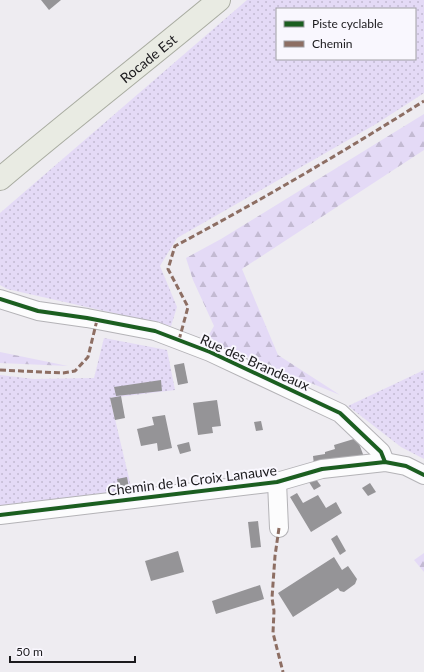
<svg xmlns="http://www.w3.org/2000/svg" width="424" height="672" font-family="Lato,sans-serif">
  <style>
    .grass { fill: url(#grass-dots); fill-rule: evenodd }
    .forest { fill: url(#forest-firs) }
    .building { fill: #959497 }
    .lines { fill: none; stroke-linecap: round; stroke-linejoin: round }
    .street-casing { stroke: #b4b3b7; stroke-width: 20 }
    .primary-casing { stroke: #a9aca1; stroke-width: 24 }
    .street { stroke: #fcfcfd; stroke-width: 18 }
    .primary { stroke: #e9ebe3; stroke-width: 22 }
    .quiet { stroke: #8d6e63; stroke-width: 3; stroke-dasharray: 6 3; stroke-linecap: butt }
    .cycleway-casing { stroke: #f9f7fe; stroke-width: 6 }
    .cycleway { stroke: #1b5e20; stroke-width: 4 }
    .labels { text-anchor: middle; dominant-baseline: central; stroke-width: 4; stroke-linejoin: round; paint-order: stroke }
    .street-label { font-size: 14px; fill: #1b1a1d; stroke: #f9f7fe }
  </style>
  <defs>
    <pattern id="grass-dots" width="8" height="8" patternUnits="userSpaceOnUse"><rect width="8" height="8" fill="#e4daf6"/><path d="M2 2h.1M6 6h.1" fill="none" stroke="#c3bad2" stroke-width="1.8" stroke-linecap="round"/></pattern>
    <pattern id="forest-firs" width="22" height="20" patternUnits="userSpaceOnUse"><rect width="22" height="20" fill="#e4daf6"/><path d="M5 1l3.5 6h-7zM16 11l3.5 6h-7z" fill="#c3bad2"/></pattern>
  </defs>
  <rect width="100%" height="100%" fill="#eeecf1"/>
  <!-- grass -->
  <g class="grass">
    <path d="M 247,0 L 424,0 L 424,93 L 376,124 L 177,238 L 160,266 L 177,307 L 171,326 L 7,289 L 0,285 L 0,213 ZM 277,9 L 415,9 L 415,59 L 277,59 Z"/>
    <polygon points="104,338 167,350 175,390 110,398 132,491 0,507 0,375 34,379 94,378"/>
    <polygon points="424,370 424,459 401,447 348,406"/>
  </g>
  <!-- forest -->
  <g class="forest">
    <polygon points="424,114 424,150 242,269 278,355 340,395 206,340 214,326 193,280 186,258 221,239"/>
    <polygon points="0,352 68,366 0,363"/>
    <polygon points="424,553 424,572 414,560"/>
  </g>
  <!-- building -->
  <g class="building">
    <polygon points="41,0 61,0 49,10"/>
    <polygon points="184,363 188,383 178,385 174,365"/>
    <polygon points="161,380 162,391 116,396 114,387"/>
    <polygon points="121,396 125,418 115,420 110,398"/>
    <polygon points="217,400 221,426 212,427 213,433 198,435 193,403"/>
    <polygon points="165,415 172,448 158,451 157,443 141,446 137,429 154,425 152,417"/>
    <polygon points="261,421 263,430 256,431 254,422"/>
    <polygon points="357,438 364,457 314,465 313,456 325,454 325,452 335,449 334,445"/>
    <polygon points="189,442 191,451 180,454 177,445"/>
    <polygon points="313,475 321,486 314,490 307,479"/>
    <polygon points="127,477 129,488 119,489 117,479"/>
    <polygon points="370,483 376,492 368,496 362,488"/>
    <polygon points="297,493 303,503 318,495 326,508 336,502 342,513 311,532 290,497"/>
    <polygon points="258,521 261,547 251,548 248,522"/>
    <polygon points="337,535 346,551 340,555 331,539"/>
    <polygon points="178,551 184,572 151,581 145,561"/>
    <polygon points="334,557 342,570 348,566 357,579 355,584 344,592 340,591 338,588 293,617 278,593"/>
    <polygon points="260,585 264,599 216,614 212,601"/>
  </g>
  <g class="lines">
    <defs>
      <g id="street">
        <polyline points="0,299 38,311 87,318 155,331 210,352 340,413 381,452 385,462"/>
        <polyline points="277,482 279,528"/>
        <polyline points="0,515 277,482 322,469 385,462 406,466 424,475"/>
      </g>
      <g id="primary">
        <path id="s1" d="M 0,179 C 72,118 147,60 219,0"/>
      </g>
    </defs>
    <!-- street casing -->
    <use href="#street" class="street-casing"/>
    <!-- primary casing -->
    <use href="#primary" class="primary-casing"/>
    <!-- street -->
    <use href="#street" class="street"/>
    <!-- primary -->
    <use href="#primary" class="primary"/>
    <!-- quiet -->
    <g class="quiet">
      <path d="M 179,340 L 188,307 L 168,269 L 175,246 C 260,201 343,152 424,101"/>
      <polyline points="0,370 63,373 75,371 88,357 97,320"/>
      <polyline points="279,528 275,556 272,598 274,611 273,633 283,672"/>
    </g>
    <defs>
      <g id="cycleway">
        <polyline points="0,299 38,311 87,318 155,331 210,352 340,413 381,452 385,462"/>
        <polyline points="0,515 277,482 322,469 385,462 406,466 424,475"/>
      </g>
    </defs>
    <!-- cycleway casing -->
    <use href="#cycleway" class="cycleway-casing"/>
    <!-- cycleway -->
    <use href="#cycleway" class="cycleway"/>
  </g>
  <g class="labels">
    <!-- street labels -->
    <g class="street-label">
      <text stroke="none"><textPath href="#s1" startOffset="191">Rocade Est</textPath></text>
      <text transform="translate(255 362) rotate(24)">Rue des Brandeaux</text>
      <text transform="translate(192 480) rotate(-7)">Chemin de la Croix Lanauve</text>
    </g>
  </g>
  <!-- legend -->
  <rect x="276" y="8" width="140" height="52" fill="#f9f7fe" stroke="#a09fa4"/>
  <rect x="284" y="21" width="20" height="6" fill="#1b5e20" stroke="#a09fa4"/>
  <text x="312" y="28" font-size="12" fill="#1b1a1d">Piste cyclable</text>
  <rect x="284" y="41" width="20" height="6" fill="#8d6e63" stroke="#a09fa4"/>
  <text x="312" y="48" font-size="12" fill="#1b1a1d">Chemin</text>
  <!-- scale -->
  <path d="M10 656v6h125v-6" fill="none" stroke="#1b1a1d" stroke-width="2"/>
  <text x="16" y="656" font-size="12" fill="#1b1a1d" stroke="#f9f7fe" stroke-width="3" paint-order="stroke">50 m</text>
</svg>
